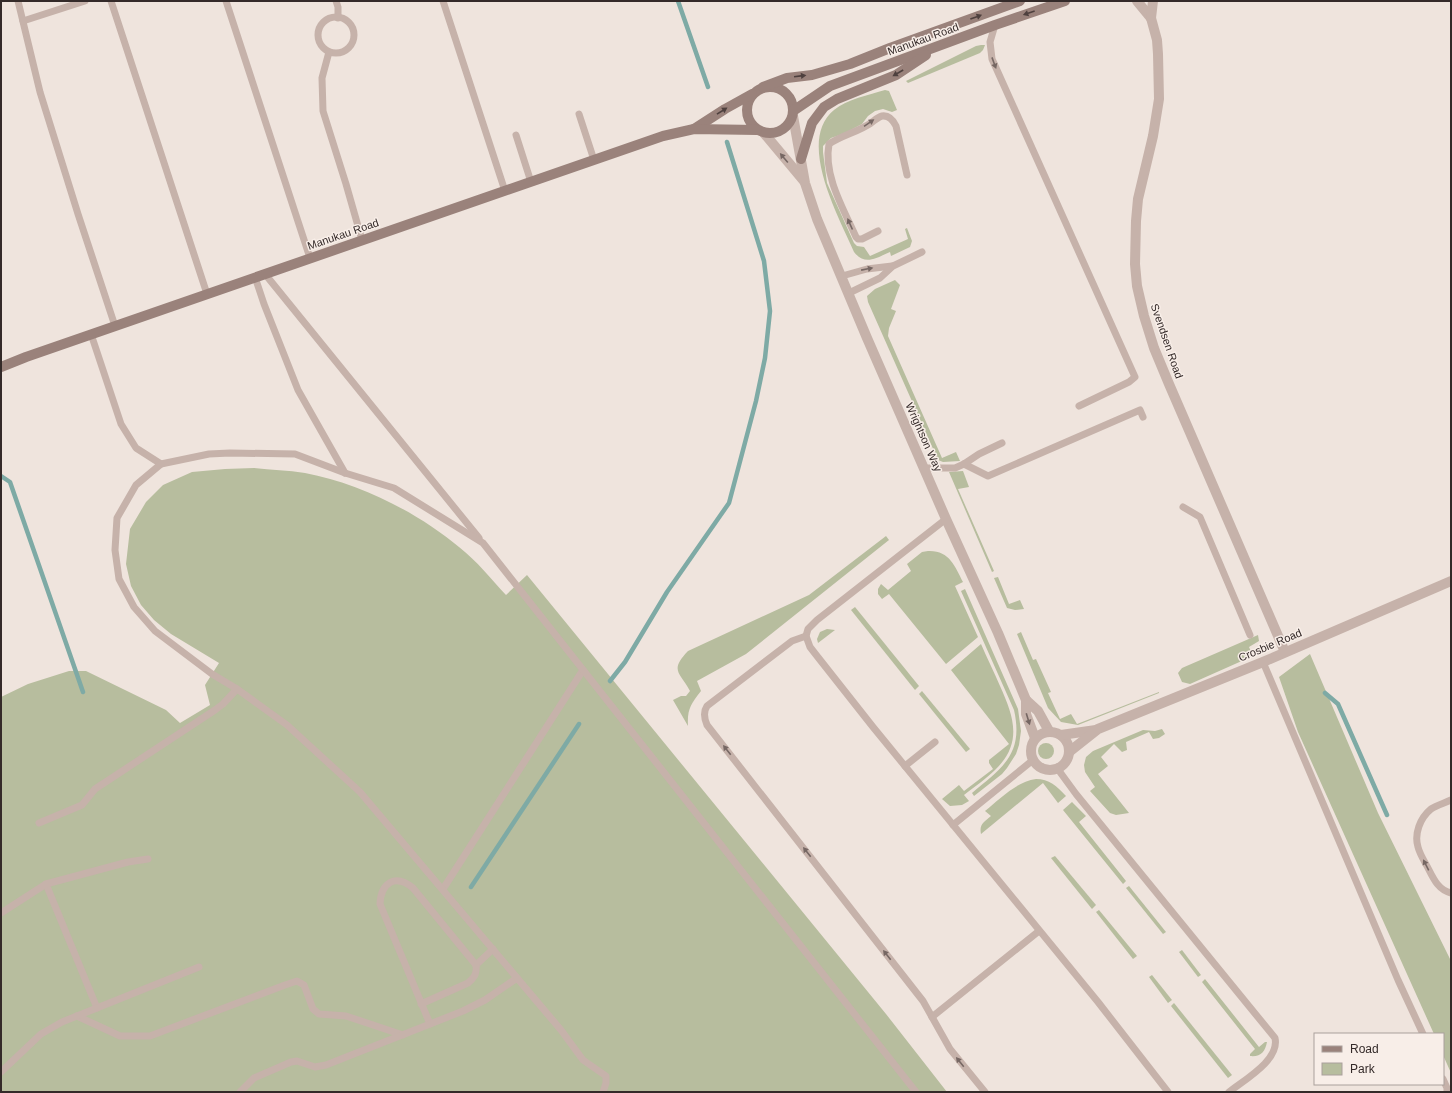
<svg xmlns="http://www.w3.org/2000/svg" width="1452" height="1093" font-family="Helvetica,sans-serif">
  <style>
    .green { fill: #b7bd9e }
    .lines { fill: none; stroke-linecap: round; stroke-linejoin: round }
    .stream { stroke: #7eaaa5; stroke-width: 4.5 }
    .lane { stroke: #c6b2aa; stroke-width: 7 }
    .street { stroke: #c6b2aa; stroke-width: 10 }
    .secondary { stroke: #9a827b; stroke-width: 10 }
    .oneway { fill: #4e403e }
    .oneway2 { fill: #766763 }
    .labels { text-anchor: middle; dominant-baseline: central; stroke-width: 3; stroke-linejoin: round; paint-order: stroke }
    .street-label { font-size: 11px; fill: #342a29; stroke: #f8eee8 }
  </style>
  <rect width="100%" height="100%" fill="#efe4dd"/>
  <!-- green -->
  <g class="green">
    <polygon points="981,45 985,45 983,50 980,53 908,83 906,81 976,46"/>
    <path d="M 885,90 L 889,91 L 897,110 L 892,112 L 883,109 L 875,111 L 868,116 L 862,124 L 843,134 L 831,138 L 823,146 L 823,152 L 827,183 L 854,243 L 857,246 L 864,247 L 870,256 L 908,239 L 905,229 L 907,228 L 912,241 L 910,247 L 891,256 L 890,252 C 876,258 865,266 854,252 C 839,217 796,141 834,110 C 847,99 869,95 885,90 Z"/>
    <polygon points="895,280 900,285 891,309 896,311 889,328 888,336 942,458 956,452 960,461 943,462 938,460 868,302 867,296 875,289"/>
    <path d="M 254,468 C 271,470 288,470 305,473 C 359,483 417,512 459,547 C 477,561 491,579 506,595 L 527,575 L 886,1014 L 947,1092 L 1,1092 L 1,697 L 28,684 L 69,671 L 86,671 L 166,710 L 180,723 L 210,705 L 205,685 L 219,663 L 171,634 L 154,620 L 141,605 L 131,586 L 126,564 L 130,529 L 146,502 L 163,485 L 192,472 L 225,469 Z"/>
    <polygon points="963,471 969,487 958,489 994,571 992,572 949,472"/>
    <path d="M 886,536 L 889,540 L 746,654 L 697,681 L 701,691 C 691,704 687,709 688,726 L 673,700 L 681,696 L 686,696 L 690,691 C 680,672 669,671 688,651 L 809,595 Z"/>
    <path d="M 928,551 C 949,550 955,566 963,582 L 955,586 L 978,637 L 946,664 L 889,594 L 882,599 L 878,594 L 878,589 L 881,584 L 888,590 L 911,571 L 907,564 L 922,552 Z"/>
    <polygon points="998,577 1009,604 1020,600 1024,609 1015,610 1007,608 994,578"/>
    <path d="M 965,589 L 1018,709 L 1021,731 L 1019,745 L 1016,754 L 1007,768 L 1002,774 L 974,796 L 972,793 C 1002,768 1024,754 1014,710 L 961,591 Z"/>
    <polygon points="855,607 919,686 915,690 851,610"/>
    <polygon points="827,629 835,630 818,643 817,639 820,632"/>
    <polygon points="1021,632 1033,660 1036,659 1051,692 1048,693 1060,719 1071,714 1077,724 1159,692 1159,693 1078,725 1061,722 1048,708 1017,634"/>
    <polygon points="1258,635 1259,641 1249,647 1253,656 1190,684 1182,682 1178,673 1182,668"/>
    <path d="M 981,644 C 987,658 994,672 1000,686 C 1014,717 1023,743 995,770 C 986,779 974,787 964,795 L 969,801 L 962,805 L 950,806 L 942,799 L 959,785 L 964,791 L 993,769 L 989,763 L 989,760 L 1009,744 L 951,670 Z"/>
    <polygon points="1310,654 1378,813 1451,961 1451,1073 1443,1055 1443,1034 1434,1034 1298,732 1279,677"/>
    <polygon points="922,691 970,749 966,752 919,694"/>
    <polygon points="1162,729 1165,734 1159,738 1153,739 1149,732 1126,742 1127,750 1122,752 1114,744 1101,757 1108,766 1098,774 1129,813 1116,815 1110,813 1090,791 1095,787 1085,772 1084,765 1086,757 1093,751 1143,730 1155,731"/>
    <circle cx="1046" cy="751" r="8"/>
    <path d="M 1036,779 C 1049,779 1057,786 1066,796 L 1058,803 L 1043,783 L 981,834 C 979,824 984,822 991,816 L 985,811 C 1001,798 1016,782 1036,779 Z"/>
    <polygon points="1072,802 1086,816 1079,822 1126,881 1123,884 1063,810"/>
    <polygon points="1055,856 1096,905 1092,909 1051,858"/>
    <polygon points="1129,886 1166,932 1163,934 1126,888"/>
    <polygon points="1099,910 1137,956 1133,959 1096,912"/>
    <polygon points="1182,950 1201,975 1198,977 1179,952"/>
    <polygon points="1152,975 1172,1000 1168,1003 1149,977"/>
    <path d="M 1205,979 L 1259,1047 L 1265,1042 L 1267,1042 C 1265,1052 1261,1057 1250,1056 L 1250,1054 L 1255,1049 L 1202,982 Z"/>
    <polygon points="1174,1003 1232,1075 1228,1078 1171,1006"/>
  </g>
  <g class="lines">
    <!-- stream -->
    <g class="stream">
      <polyline points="678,1 708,87"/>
      <polyline points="1,476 10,482 83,692"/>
      <polyline points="610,681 625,662 667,592 729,503 756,401 765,358 770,311 764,261 727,142"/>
      <polyline points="1325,693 1338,704 1387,815"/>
      <polyline points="471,887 579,724"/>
    </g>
    <!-- lane -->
    <g class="lane">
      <polyline points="18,1 40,92 78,214 115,326"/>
      <polyline points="111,1 207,294"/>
      <polyline points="226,1 310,258"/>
      <polyline points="336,1 338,7 338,18"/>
      <polyline points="443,1 505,191"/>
      <circle cx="336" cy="35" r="18"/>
      <polyline points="23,21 85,1"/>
      <polyline points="995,25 990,42 992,59 1135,377 1129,382 1079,406"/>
      <polyline points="329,52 322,78 323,111 346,184 362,240"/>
      <polyline points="579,114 594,160"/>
      <polyline points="516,135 531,182"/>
      <path d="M 878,231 L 862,239 L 858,239 L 856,237 C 844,210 823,175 829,144 C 842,135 858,132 871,123 C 875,120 878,117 882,116 C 889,115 893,120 896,126 L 907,175"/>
      <polyline points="265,274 479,538"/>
      <polyline points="842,276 867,269 892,266"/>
      <polyline points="255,277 264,304 298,390 345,473"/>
      <polyline points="849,293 880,278 893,266 922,252"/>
      <polyline points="91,334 121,424 136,448 161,464"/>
      <polyline points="964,464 988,476 1140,410 1143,417"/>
      <polyline points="925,468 955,468 964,464 979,454 1002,443"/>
      <polyline points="1183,507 1200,517 1250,635"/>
      <polyline points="946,519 817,620 808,629 806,636 810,647 817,656 873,727 1098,1002 1168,1092"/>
      <path d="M 806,636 L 792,641 L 707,706 C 703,712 704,718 707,725 L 923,1001 L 950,1049 L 985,1092"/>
      <polyline points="1263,662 1398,980 1423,1034"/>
      <polyline points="905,766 935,742"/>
      <path d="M 1057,768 L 1076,794 L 1275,1038 C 1280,1060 1244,1080 1229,1092"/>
      <path d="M 1451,800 C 1445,803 1437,805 1431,809 C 1420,818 1414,834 1418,847 C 1420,855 1425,862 1429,870 C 1434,880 1439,890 1451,893"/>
      <polyline points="39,823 82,805 95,789 215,710 223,704 237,689"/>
      <polyline points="953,825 1033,760"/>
      <polyline points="46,884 97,1008"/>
      <polyline points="443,889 583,670"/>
      <polyline points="1,913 46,884 128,862 148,859"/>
      <polyline points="476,965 493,949"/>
      <path d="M 421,1004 L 468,983 C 475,977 477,973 476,965 L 413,888 C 395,873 381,883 380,904 L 430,1024"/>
      <polyline points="77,1016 120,1036 150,1036 285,985 297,981 304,985 313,1009 319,1014 346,1016 403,1035"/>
      <polyline points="932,1017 1039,931"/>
      <polyline points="1,1072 41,1034 62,1022 199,967"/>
      <polyline points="1443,1079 1447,1088 1447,1092"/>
      <polyline points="240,1092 254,1078 291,1062 297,1061 315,1067 326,1065 463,1011 485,1000 517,978"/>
      <polyline points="603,1092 606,1083 606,1076 583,1060 561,1030 360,792 287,725 237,689 212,674 155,631 134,607 119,579 115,550 117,518 136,485 161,464 209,454 230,453 295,454 345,473 394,488 483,543 916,1092"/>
    </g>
    <!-- street -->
    <g class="street">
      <polyline points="1137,1 1151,18"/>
      <polyline points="1153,1 1151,18 1157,40 1158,54 1159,99 1153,136 1138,199 1136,221 1135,264 1137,286 1144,316 1154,348 1169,384 1285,652"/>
      <polyline points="793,116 805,183 817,219 867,338 946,519 998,633 1026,700 1026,714 1035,738"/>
      <polyline points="763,132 804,181"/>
      <polyline points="1026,700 1038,711 1049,731"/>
      <circle cx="1050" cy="751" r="19"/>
      <polyline points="1061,735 1096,730"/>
      <polyline points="1069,752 1098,729 1263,662 1451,581"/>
    </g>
    <!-- secondary -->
    <g class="secondary">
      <circle cx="770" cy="110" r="23"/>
      <polyline points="763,87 787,78 812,75 850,64 890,48 1020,1"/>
      <polyline points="793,111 830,86 995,25 1065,1"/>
      <polyline points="694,129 725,109 752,94"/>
      <polyline points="801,159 812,123 824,107 837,99 896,75 926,55"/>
      <polyline points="1,367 26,357 663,136 694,129 757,130"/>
    </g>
  </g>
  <!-- one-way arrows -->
  <defs><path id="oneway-solid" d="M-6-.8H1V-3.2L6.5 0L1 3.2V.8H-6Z"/></defs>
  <g class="oneway">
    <use href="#oneway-solid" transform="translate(1029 13) rotate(161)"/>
    <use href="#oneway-solid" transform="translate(976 17) rotate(-20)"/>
    <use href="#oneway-solid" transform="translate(898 73) rotate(150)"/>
    <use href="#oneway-solid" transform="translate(800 76) rotate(-7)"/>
    <use href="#oneway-solid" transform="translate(722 111) rotate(-32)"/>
  </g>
  <g class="oneway2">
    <use href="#oneway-solid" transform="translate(994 63) rotate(70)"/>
    <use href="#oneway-solid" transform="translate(869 123) rotate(-34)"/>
    <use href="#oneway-solid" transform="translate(784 158) rotate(-130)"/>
    <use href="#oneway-solid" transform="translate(850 224) rotate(-114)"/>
    <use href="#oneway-solid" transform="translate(867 269) rotate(-11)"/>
    <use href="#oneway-solid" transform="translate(1028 719) rotate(73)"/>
    <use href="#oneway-solid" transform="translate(727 750) rotate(-128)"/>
    <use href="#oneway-solid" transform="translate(807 852) rotate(-128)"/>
    <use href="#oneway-solid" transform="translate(1426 865) rotate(-117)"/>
    <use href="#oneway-solid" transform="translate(887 955) rotate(-128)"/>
    <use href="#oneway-solid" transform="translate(960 1062) rotate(-129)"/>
  </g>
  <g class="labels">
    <!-- street labels -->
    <g class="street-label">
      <text transform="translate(923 39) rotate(-20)">Manukau Road</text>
      <text transform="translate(343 234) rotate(-19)">Manukau Road</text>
      <text transform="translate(1167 341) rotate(71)">Svendsen Road</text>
      <text transform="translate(924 437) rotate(66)">Wrightson Way</text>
      <text transform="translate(1270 645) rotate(-23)">Crosbie Road</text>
    </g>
  </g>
  <!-- border -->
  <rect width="1452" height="1093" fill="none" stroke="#342a29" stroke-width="4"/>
  <!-- legend -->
  <rect x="1314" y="1033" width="130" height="52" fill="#f8eee8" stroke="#aaa09c"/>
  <rect x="1322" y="1046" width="20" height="6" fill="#9a827b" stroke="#aaa09c"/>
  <text x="1350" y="1053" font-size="12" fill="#342a29">Road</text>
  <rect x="1322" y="1063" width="20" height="12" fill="#b7bd9e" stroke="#aaa09c"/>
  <text x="1350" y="1073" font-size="12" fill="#342a29">Park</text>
</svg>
